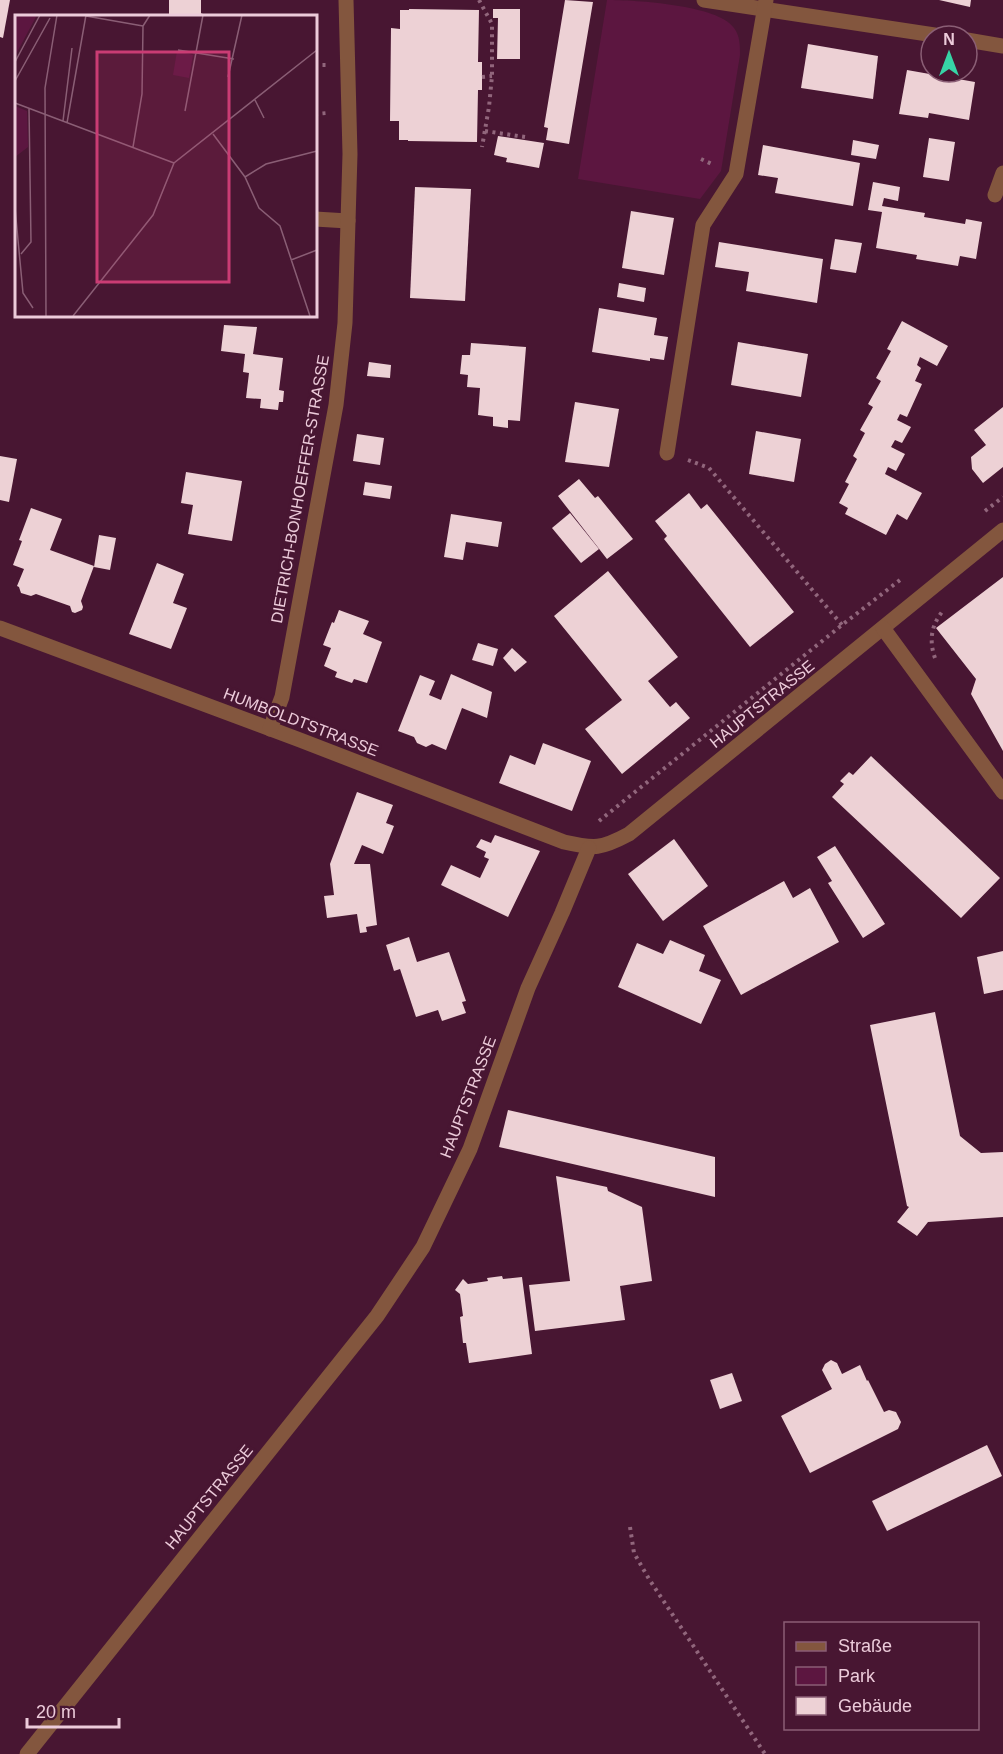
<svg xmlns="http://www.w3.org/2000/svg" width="1003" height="1754" font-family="Arial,sans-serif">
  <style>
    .green { fill: #5c1640 }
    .building { fill: #edd1d5 }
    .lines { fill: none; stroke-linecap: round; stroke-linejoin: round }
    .path { stroke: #91667c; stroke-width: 4; stroke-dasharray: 3 4.5; stroke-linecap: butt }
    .minor { stroke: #83563e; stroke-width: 15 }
    .labels { text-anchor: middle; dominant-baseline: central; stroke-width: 6; stroke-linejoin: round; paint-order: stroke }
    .street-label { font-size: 16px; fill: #eccbda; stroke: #481632 }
    .inset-road { fill: none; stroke: #8a5e75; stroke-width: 1.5 }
    .view { fill: #ca3c74; fill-opacity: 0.15; stroke: #ca3c74; stroke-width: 3 }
    .inset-edge { fill: none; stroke: #eccbda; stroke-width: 3 }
  </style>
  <rect width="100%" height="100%" fill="#481632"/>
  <!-- green -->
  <path class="green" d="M 607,0 C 635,0 719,5 734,28 C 740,36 740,45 740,55 L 721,171 L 700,199 L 578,179 Z"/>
  <!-- building -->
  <g class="building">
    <polygon points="0,0 10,0 3,38 0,37"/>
    <polygon points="169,0 201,0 201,14 202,13 203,16 169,16"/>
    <polygon points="565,0 593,2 569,144 546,140 548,128 544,127"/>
    <polygon points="939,0 971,0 970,7"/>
    <polygon points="409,9 479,10 478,62 482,62 482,90 478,90 477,142 408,141 408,140 399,140 399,121 390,121 391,28 400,29 400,10 409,10"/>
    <polygon points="493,9 520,9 520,59 497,59 498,18 493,18"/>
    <polygon points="808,44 878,56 873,99 801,88"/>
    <polygon points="907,70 975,82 969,120 929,113 928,118 899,114"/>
    <polygon points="498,136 544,143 539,168 506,162 507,158 494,155"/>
    <polygon points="929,138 955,142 949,181 923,177"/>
    <polygon points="853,140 879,145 876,159 851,155"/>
    <polygon points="763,145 860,163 853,206 775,193 778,178 758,175"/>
    <polygon points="873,182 900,187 898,201 884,198 882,206 925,213 924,217 965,224 966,219 982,222 976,259 960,256 958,266 916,259 917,255 876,248 882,212 868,210"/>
    <polygon points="415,187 471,189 465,301 410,298"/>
    <polygon points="631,211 674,218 664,275 622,268"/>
    <polygon points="835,239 862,243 856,273 830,269"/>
    <polygon points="719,242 823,259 817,303 746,291 749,272 715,267"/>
    <polygon points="619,283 646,288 644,302 617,297"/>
    <polygon points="599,308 657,318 654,335 668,337 664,360 650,358 650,361 592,352"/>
    <polygon points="902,321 948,346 937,366 920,357 917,365 921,368 915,381 922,384 907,417 900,414 897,420 911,427 902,443 895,440 891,447 905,454 896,471 888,467 885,474 922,493 907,520 897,514 886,535 845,514 848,508 839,503 849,484 845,482 857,459 853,456 865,433 860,430 873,407 868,404 881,381 876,378 891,351 887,349"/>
    <polygon points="224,325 257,327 253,354 283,358 279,390 284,391 283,402 279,402 278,410 260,408 261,399 246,398 249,373 243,372 245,354 221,351"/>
    <polygon points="738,342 808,354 801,397 731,385"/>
    <polygon points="471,343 526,347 520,421 508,420 508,428 493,426 493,417 478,415 480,388 467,387 468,375 460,374 462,355 470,355"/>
    <polygon points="369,362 391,365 390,378 367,376"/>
    <polygon points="575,402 619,409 609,467 565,462"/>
    <polygon points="1003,407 1003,467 983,483 972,469 971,457 986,445 974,430"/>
    <polygon points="756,431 801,439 794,482 749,474"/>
    <polygon points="357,434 384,438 380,465 353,461"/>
    <polygon points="0,456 17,459 9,502 0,500"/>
    <polygon points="186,472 242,481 232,541 188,534 193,505 181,503"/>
    <polygon points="579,479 595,498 598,496 633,539 607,559 558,496"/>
    <polygon points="365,482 392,486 390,499 363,495"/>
    <polygon points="689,493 701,509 707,504 794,612 750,647 664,539 667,536 655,521"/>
    <polygon points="31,508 62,519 50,550 94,566 81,601 83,607 82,610 75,613 72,612 70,606 36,594 31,596 21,593 19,587 17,586 24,569 13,565 22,541 19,540"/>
    <polygon points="570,513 599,549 581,563 552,528"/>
    <polygon points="451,514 502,522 498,547 466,542 463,560 444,557"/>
    <polygon points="99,535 116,538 110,570 94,567"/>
    <polygon points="157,563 184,574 173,603 187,608 171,649 129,634"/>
    <polygon points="608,571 678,657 648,681 670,707 676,702 690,718 622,774 585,729 622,700 554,616"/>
    <polygon points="1003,577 1003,751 971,694 976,679 936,628"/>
    <polygon points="339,610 369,621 363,634 382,642 367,683 354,679 352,683 335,677 337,672 324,666 331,648 323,645 332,622 334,623"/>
    <polygon points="478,643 498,649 493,666 472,660"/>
    <polygon points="512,648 527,662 515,672 503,658"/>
    <polygon points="451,674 492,692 487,718 462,708 446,750 432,744 426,747 417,743 414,737 398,731 420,675 435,681 429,695 441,700"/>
    <polygon points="543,743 591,761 572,811 499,783 510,755 535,765"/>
    <polygon points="871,756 1000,878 961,918 832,797 844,784 840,781 849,772 853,775"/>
    <polygon points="357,792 393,805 386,823 394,826 383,854 362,845 354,864 370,864 377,925 366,927 367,932 360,933 357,914 327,918 324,896 334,895 330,864"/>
    <polygon points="495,835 540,851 508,917 441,885 451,865 480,878 489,859 484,857 486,852 476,847 481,839 491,843"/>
    <polygon points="674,839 708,886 663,921 628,874"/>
    <polygon points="835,846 885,924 863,938 828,883 832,881 817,857"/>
    <polygon points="784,881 793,898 810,888 839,942 741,995 703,926"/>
    <polygon points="409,937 417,962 449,952 466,1001 462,1002 466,1013 442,1021 438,1010 416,1017 400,969 394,971 386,945"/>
    <polygon points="670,940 705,955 699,971 721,980 701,1024 618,987 637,943 663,954"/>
    <polygon points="1003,951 1003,990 984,994 977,957"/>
    <polygon points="935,1012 960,1136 981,1153 1003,1152 1003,1217 928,1222 917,1236 897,1222 909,1207 907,1206 870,1025"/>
    <polygon points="508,1110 715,1157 715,1197 499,1147"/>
    <polygon points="556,1176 607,1187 608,1191 642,1207 652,1281 620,1286 625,1320 535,1331 529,1285 570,1281"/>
    <polygon points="502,1276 503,1279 522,1277 532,1354 469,1363 466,1343 463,1343 460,1317 463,1316 460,1294 455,1290 463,1279 468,1284 488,1281 487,1278"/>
    <polygon points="831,1360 837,1363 842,1374 860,1365 867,1381 868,1380 884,1412 889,1410 896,1412 901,1422 898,1429 810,1473 781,1416 832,1389 822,1370 825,1364"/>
    <polygon points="732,1373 742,1401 720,1409 710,1380"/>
    <polygon points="987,1445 1002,1476 887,1531 872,1501"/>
  </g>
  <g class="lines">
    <!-- path -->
    <g class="path">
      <polyline points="479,0 492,24 492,76 489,107 482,147"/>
      <polyline points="315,65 326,65"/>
      <polyline points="482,77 492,76"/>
      <polyline points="315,114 327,113"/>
      <polyline points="485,131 525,137"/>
      <polyline points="701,159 714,165"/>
      <polyline points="688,460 709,468 842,625"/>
      <polyline points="985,511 1003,497"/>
      <path d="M 935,658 C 929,641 931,626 942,612"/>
      <polyline points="599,821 842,625 900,580"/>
      <polyline points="630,1527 634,1553 649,1579 765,1754"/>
    </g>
    <!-- minor -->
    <g class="minor">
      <polyline points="704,0 941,36"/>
      <polyline points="967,40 1003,46"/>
      <polyline points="995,195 1003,173"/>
      <polyline points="315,219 348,221"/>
      <polyline points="667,453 703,225 736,174 766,0"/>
      <path d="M 0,628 L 300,740 L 564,842 C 595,849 601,849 629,834 L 1003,530"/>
      <polyline points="883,628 1003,792"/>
      <polyline points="270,729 282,697 336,405 345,323 350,154 346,0"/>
      <polyline points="27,1754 377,1316 423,1247 470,1149 528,988 562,913 589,848"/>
    </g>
  </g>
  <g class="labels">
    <!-- street labels -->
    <g class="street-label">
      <text transform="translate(300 489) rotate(-80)">DIETRICH-BONHOEFFER-STRASSE</text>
      <text transform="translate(762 704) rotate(-39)">HAUPTSTRASSE</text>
      <text transform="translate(301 722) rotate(21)">HUMBOLDTSTRASSE</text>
      <text transform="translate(468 1097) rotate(-69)">HAUPTSTRASSE</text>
      <text transform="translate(209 1497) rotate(-51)">HAUPTSTRASSE</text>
    </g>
  </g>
  <!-- overview -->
  <g transform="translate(15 15)">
    <rect width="302" height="302" fill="#481632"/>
    <path d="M 0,0 L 22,0 L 0,41 ZM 162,36 L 178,40 L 174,63 L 158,60 ZM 0,91 L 12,96 L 13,132 L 0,142 Z" fill="#5c1640"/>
    <path class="inset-road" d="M 71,1 L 128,11M 163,35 L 219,44M 0,47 L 25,0M 213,62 L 227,0M 0,66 L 35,3M 240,85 L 249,103M 0,88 L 159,148M 170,96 L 188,0M 48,106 L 57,33M 52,108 L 71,0M 198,119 L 230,162 L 244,193 L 265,211 L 295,301M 118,132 L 127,79 L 128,11 L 135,0M 230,162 L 251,149 L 302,136M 0,193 L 8,278 L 18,293M 6,239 L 16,227 L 14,93M 276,245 L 302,235M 31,301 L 30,73 L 42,0M 58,301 L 138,200 L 159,148 L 302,35"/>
    <path class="view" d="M 82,37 L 214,37 L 214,267 L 82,267 Z"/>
    <rect width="302" height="302" class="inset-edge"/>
  </g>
  <!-- legend -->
  <rect x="784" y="1622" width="195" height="108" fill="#481632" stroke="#8a5e75" stroke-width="1.5"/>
  <rect x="796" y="1642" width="30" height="9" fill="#83563e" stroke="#8a5e75" stroke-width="1.5"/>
  <text x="838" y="1652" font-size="18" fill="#eccbda">Straße</text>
  <rect x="796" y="1667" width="30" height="18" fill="#5c1640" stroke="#8a5e75" stroke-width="1.5"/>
  <text x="838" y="1682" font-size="18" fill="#eccbda">Park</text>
  <rect x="796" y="1697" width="30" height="18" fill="#edd1d5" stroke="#8a5e75" stroke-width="1.5"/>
  <text x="838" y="1712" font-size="18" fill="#eccbda">Gebäude</text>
  <!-- north arrow -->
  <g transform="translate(949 54)"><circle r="28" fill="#481632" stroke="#8a5e75" stroke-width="1.5"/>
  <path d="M0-4.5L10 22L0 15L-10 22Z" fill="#37d4a6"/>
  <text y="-9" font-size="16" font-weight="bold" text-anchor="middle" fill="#eccbda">N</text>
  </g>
  <!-- scale -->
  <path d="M27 1718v9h92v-9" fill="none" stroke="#eccbda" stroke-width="3"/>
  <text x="36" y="1718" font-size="18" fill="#eccbda" stroke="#481632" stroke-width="4.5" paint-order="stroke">20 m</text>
</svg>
